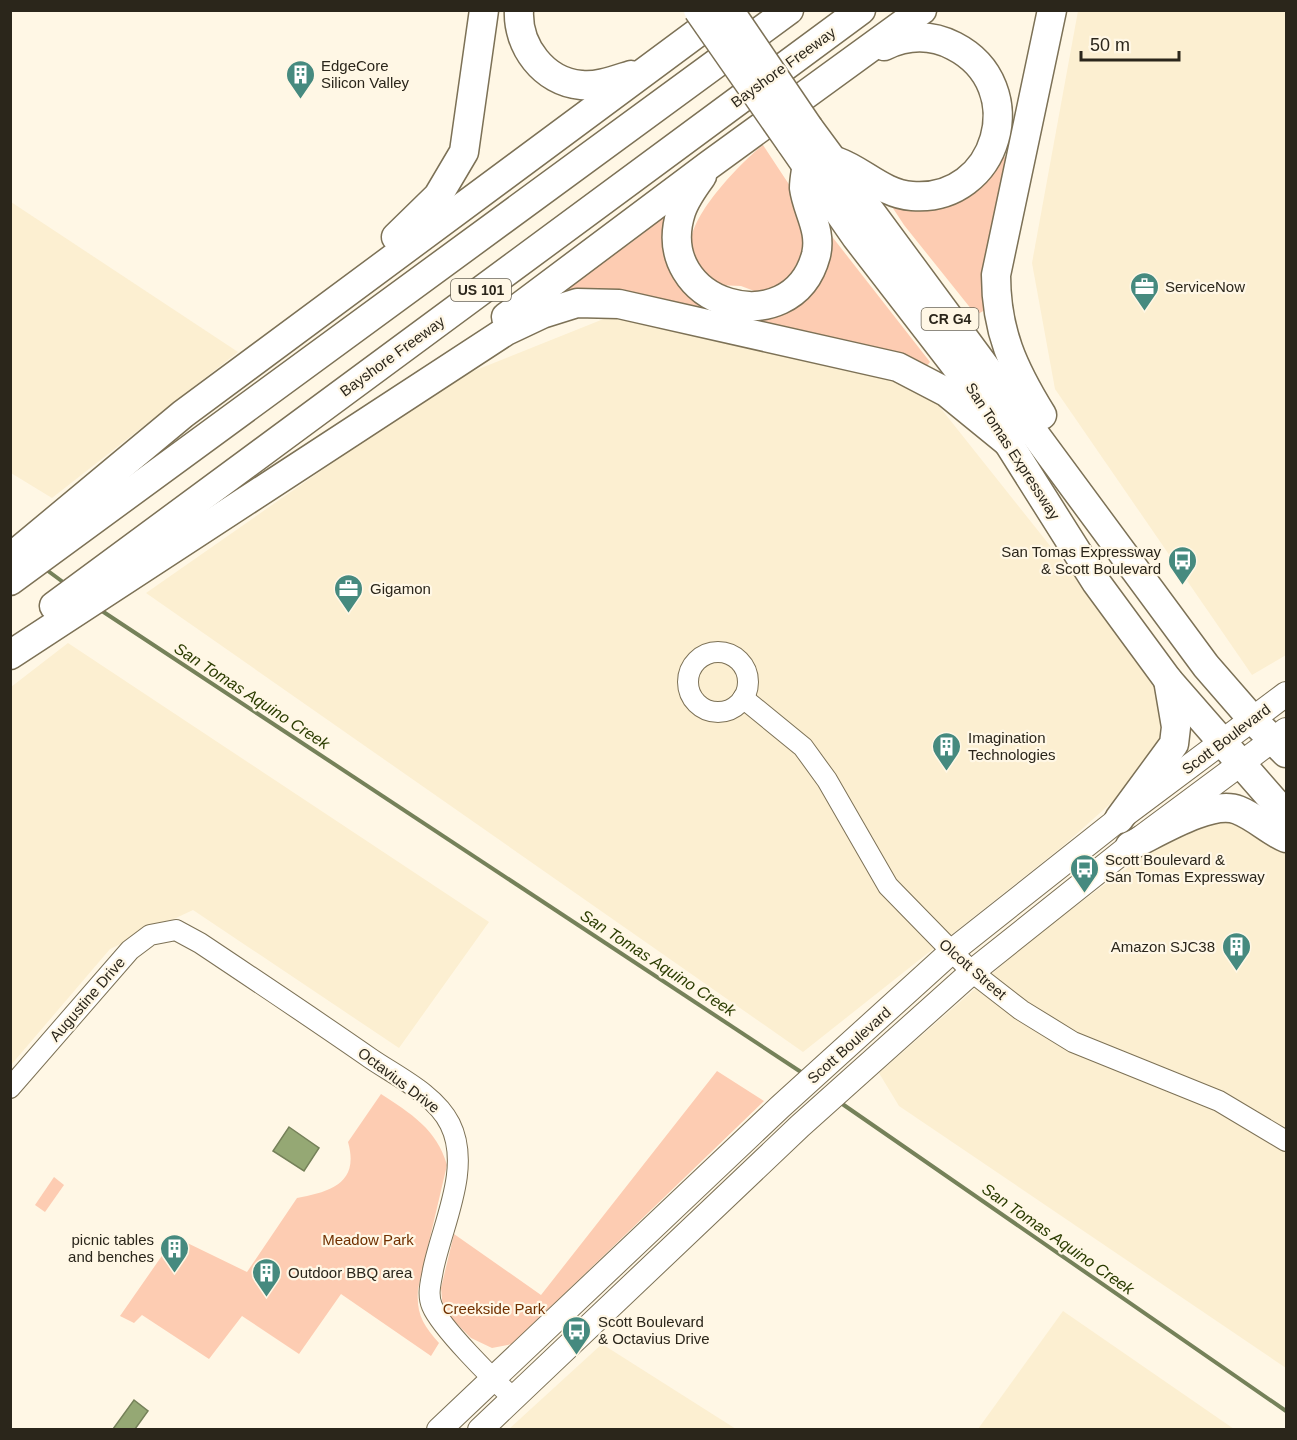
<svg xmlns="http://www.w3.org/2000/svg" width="1297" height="1440" font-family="Arial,sans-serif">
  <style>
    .built { fill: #fcefd1 }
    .green { fill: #fdccb2 }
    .water { fill: #95a874; stroke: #758159; stroke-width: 1.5 }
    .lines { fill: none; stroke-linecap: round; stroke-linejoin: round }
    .stream { stroke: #758159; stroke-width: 4 }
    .minor-casing { stroke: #7c7156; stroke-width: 22 }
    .major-casing { stroke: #7c7156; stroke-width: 26 }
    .highway-casing { stroke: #7c7156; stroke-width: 31 }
    .minor { stroke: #fff; stroke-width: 20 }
    .major { stroke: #fff; stroke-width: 24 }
    .highway { stroke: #fff; stroke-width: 28 }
    .highway-bridge-casing { stroke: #7c7156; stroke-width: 31; stroke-linecap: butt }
    .highway-bridge { stroke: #fff; stroke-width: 28 }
    .labels { text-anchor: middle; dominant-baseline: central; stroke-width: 4.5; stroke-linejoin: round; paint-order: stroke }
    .shield { fill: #fff7e5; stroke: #6b6558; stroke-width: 1.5 }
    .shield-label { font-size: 14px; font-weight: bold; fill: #2b261b }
    .poi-label { font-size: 15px; fill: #2b261b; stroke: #fff7e5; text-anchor: start }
    .street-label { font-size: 15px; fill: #2b261b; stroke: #fff7e5 }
    .park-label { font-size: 15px; fill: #713000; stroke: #fff7e5 }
    .water-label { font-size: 16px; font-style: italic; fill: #2b3c00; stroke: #fff7e5 }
  </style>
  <rect width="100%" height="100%" fill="#fff7e5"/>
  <!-- built -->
  <g class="built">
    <polygon points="1078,11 1286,11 1286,655 1252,675 1055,389 1032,263"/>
    <polygon points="11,202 238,352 52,498 11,473"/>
    <polygon points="616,314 915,376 1195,728 1063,846 803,1052 146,593 451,380"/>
    <polygon points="68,643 489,922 399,1048 193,910 110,949 11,1065 11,687"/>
    <polygon points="1248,805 1286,849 1286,1368 899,1106 879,1073 1035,936 1145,855"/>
    <polygon points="1063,1311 1234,1429 978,1429"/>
    <polygon points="602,1344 736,1429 509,1429"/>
  </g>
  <!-- green -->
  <g class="green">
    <path d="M 763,145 L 792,189 L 806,243 L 791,276 L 773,289 L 757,292 L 741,286 L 716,285 C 705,274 693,262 691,246 C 688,217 741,162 763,145 Z"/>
    <polygon points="997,156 1008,157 987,309 976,315 904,225 885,196 898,202"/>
    <polygon points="669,205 712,308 709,315 545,297 610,249 628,245 645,232 650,219"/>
    <polygon points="830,234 930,362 922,372 756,330 753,317"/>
    <polygon points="717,1071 764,1101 512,1344 492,1348 471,1338 443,1310 441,1288 454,1234 541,1295"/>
    <path d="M 381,1094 C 410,1113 437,1129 447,1165 L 418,1289 C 416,1314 423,1325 439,1343 L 431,1356 L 341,1294 L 299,1354 L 242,1316 L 209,1359 L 142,1315 L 134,1323 L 120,1316 L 175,1237 L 247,1272 L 297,1198 C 329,1192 360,1184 348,1142 Z"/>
    <polygon points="54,1177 64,1185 45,1212 35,1205"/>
  </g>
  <!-- water -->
  <g class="water">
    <polygon points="289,1127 319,1148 304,1171 273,1151"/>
    <polygon points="134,1400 148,1411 135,1429 113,1429"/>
  </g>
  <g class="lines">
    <!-- stream -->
    <g class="stream">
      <polyline points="44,568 67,585"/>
      <polyline points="99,609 804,1074"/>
      <polyline points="838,1101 1286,1411"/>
    </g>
    <defs>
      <g id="minor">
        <circle cx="718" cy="682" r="30"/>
        <polyline points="743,698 803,747 827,780 888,886 972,972 1021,1010 1073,1042 1219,1101 1286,1141"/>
        <path d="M 10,1088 L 130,950 L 150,935 L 176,930 L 200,943 C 257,981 314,1019 370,1058 C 396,1076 435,1094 450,1124 C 472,1168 442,1225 433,1270 C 431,1282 427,1294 432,1306 C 441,1328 493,1379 513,1398"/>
      </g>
      <g id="major">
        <polyline points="439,1430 780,1107 951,952 1119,819 1286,694"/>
        <polyline points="480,1430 800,1126 972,972 1130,846 1286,730"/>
      </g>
      <g id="highway">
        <path d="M 519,10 C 517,46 544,82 581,85 C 597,87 615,80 631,75"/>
        <polyline points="809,128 1206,666 1253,720 1286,753"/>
        <polyline points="790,142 856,237 978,395 1096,582 1168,680 1286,815"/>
        <path d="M 838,162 C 863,171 883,194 912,196 C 998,203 1032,86 954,46 C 931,34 907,35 884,46"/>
        <path d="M 702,176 C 694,187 685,199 681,212 C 651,305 792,346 816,255 C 822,230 807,211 804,188 C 804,183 805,176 806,170"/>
        <polyline points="396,237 438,196 464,152 484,10"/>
        <polyline points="506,317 709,165 922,10"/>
        <path d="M 1042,415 C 1013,368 996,331 996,275 L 1052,10"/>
        <polyline points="10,558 183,414 728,10"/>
        <polyline points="10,581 789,10"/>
        <polyline points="54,606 861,10"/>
        <polyline points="10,655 506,331 542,314 577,303 619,304 898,367 946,392 1011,445"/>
        <polyline points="1119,819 1174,744 1176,727 1168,680"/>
        <path d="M 1130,846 C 1156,834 1211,799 1238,810 C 1256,817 1269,831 1286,838"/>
      </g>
    </defs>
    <!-- minor casing -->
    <use href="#minor" class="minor-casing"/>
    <!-- major casing -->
    <use href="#major" class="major-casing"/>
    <!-- highway casing -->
    <use href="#highway" class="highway-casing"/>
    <!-- minor -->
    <use href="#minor" class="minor"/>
    <!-- major -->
    <use href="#major" class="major"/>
    <!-- highway -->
    <use href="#highway" class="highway"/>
    <defs>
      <g id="highway-bridge">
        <polyline points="698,10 790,142"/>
        <polyline points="729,10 809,128"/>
      </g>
    </defs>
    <!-- highway-bridge casing -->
    <use href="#highway-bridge" class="highway-bridge-casing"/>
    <!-- highway-bridge -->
    <use href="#highway-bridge" class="highway-bridge"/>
  </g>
  <!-- icons -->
  <defs>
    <symbol id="building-pin" viewBox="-11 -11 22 30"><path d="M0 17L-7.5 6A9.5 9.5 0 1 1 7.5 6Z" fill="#468a7f" stroke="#fff7e5"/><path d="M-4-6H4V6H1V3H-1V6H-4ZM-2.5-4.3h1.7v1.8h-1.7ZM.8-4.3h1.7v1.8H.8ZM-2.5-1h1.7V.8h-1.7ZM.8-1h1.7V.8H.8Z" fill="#fff"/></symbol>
    <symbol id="office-pin" viewBox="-11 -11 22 30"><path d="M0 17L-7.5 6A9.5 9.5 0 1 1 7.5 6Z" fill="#468a7f" stroke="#fff7e5"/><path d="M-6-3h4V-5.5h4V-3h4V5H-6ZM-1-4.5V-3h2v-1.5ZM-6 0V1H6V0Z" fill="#fff"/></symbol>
    <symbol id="bus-pin" viewBox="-11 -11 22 30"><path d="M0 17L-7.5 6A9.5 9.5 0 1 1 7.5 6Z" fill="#468a7f" stroke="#fff7e5"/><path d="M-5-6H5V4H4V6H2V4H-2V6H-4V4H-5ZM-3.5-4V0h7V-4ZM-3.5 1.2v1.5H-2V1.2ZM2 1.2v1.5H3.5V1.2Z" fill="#fff"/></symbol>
  </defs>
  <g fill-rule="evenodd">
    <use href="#building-pin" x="284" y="58" width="33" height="45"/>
    <use href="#office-pin" x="1128" y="270" width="33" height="45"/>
    <use href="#bus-pin" x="1166" y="544" width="33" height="45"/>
    <use href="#office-pin" x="332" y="572" width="33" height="45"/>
    <use href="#building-pin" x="930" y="730" width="33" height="45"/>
    <use href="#bus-pin" x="1068" y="852" width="33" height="45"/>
    <use href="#building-pin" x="1220" y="930" width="33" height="45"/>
    <use href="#building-pin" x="158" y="1232" width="33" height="45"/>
    <use href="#building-pin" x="250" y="1256" width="33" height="45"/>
    <use href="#bus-pin" x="560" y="1314" width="33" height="45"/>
  </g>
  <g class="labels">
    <!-- shield labels -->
    <g class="shield">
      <rect x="451" y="279" width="60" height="22" rx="4.5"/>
      <rect x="921.5" y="308" width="57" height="22" rx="4.5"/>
    </g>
    <g class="shield-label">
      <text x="481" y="290">US 101</text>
      <text x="950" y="319">CR G4</text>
    </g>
    <!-- poi labels -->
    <g class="poi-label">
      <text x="321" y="65">EdgeCore<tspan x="321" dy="17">Silicon Valley</tspan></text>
      <text x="1165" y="286">ServiceNow</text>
      <text x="1161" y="551" text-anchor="end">San Tomas Expressway<tspan x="1161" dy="17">&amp; Scott Boulevard</tspan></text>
      <text x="370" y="588">Gigamon</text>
      <text x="968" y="737">Imagination<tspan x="968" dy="17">Technologies</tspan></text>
      <text x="1105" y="859">Scott Boulevard &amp;<tspan x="1105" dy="17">San Tomas Expressway</tspan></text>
      <text x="1215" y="946" text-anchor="end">Amazon SJC38</text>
      <text x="154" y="1239" text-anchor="end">picnic tables<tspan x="154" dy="17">and benches</tspan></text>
      <text x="288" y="1272">Outdoor BBQ area</text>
      <text x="598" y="1321">Scott Boulevard<tspan x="598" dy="17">&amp; Octavius Drive</tspan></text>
    </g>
    <!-- street labels -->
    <g class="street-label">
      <text transform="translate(783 67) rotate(-36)">Bayshore Freeway</text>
      <text transform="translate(392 356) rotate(-36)">Bayshore Freeway</text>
      <text transform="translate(1013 451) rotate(57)">San Tomas Expressway</text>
      <text transform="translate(1226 739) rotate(-37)">Scott Boulevard</text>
      <text transform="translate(973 969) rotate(41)">Olcott Street</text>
      <text transform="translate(87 999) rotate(-49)">Augustine Drive</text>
      <text transform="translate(849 1045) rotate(-42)">Scott Boulevard</text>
      <text transform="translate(399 1080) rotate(37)">Octavius Drive</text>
    </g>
    <!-- park labels -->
    <g class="park-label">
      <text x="368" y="1239">Meadow Park</text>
      <text x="494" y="1308">Creekside Park</text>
    </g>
    <!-- water labels -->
    <g class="water-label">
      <text transform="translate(252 696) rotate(33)">San Tomas Aquino Creek</text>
      <text transform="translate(658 963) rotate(33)">San Tomas Aquino Creek</text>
      <text transform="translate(1058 1239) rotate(35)">San Tomas Aquino Creek</text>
    </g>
  </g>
  <!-- border -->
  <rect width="1297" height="1440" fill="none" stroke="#2b261b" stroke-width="24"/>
  <!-- scale -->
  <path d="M1081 51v9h98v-9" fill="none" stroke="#2b261b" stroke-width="3"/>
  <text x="1090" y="51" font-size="18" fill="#2b261b" stroke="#fff7e5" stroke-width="4.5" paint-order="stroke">50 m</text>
</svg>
